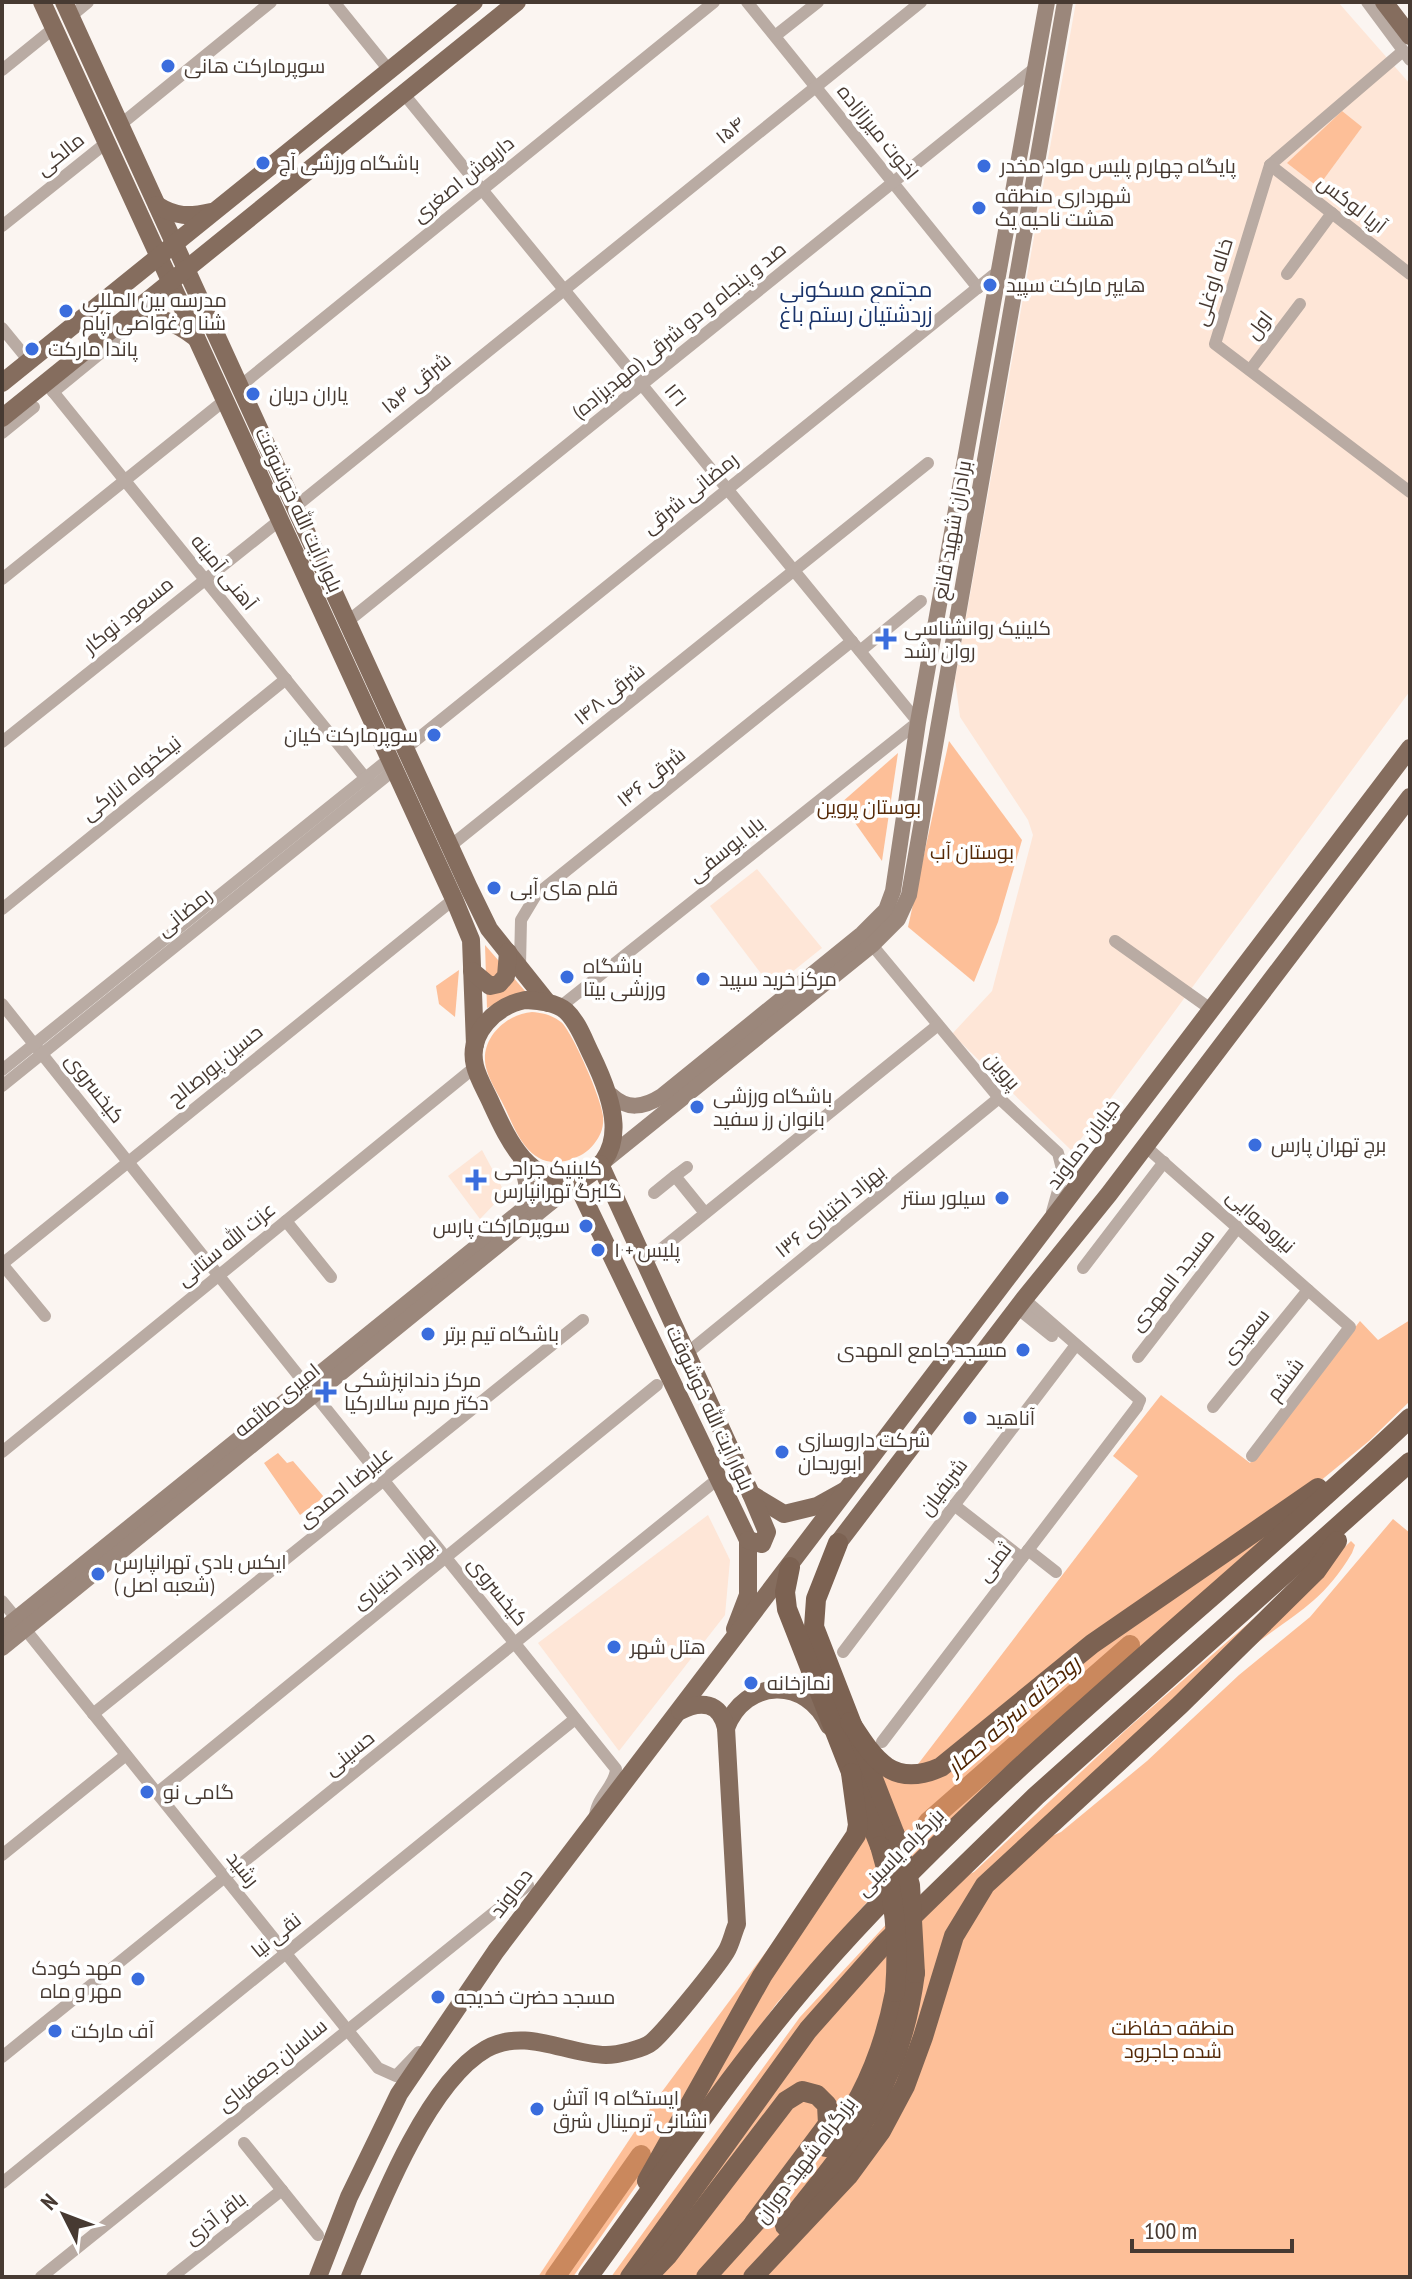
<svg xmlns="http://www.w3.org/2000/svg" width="1412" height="2279" font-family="'PT Sans Narrow',Cairo,sans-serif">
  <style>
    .built { fill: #fee6d7 }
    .green { fill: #fdbf98 }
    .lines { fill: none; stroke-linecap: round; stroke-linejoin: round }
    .river { stroke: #ca885d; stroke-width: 20 }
    .minor { stroke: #b9aba3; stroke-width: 12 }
    .secondary { stroke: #9b877b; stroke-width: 16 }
    .primary { stroke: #856d5e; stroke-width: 18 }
    .trunk { stroke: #7c6252; stroke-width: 20 }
    .trunk-bridge { stroke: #7c6252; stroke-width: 20 }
    .poi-dot { fill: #3a6ddd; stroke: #fff; stroke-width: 3 }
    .labels { text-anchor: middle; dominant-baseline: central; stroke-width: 7; stroke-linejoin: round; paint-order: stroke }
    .poi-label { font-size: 20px; fill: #473a32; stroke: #fff; text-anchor: start }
    .street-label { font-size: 20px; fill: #473a32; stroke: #fff }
    .park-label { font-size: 20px; fill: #562a08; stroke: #fff }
    .neighbourhood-label { font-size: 22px; fill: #1a3369; stroke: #fff }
    .water-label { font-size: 22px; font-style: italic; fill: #502502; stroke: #fff }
  </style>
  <rect width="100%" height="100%" fill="#fbf5f1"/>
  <!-- built -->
  <g class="built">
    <polygon points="1076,2 1338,2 1410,84 1410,691 1072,1151 952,1034 992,991 1033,835 1028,820 960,717 955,679"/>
    <polygon points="757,869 822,948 772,988 710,906"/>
    <polygon points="482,1150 505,1193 480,1219 448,1176"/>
    <polygon points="708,1515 730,1560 725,1615 619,1751 538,1643"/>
  </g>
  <!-- green -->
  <g class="green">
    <polygon points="1342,111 1362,127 1318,187 1287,163"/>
    <polygon points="949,741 1022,840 998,922 974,982 908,927"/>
    <polygon points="898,753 882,861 841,803"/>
    <polygon points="485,945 525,991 487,1008"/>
    <polygon points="459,970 455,1017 439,1004 436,986"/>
    <path d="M 532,1012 C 543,1013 552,1015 561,1022 C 572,1031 602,1100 603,1116 C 604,1127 601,1135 594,1144 C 588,1152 579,1157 569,1160 C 532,1171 518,1137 506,1110 C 500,1097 491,1084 487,1071 C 477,1041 505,1014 532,1012 Z"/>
    <polygon points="1410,1320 1410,1401 1369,1441 1297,1500 956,1752 912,1772 1138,1476 1113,1456 1161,1395 1250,1463 1360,1321 1378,1340"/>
    <polygon points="278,1453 287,1463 293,1461 324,1497 300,1515 264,1463"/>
    <polygon points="1299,1508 909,1861 876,1764 913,1779"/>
    <polygon points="1393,1519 1410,1533 1410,2277 611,2277 800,2017 906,1903 974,1872 1128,1728 1281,1595 1014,1853 1061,1832 1147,1761 1239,1675 1310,1617"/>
    <path d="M 1351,1541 L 1355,1545 L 1352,1553 C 1322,1604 1294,1613 1251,1648 C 1199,1691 1157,1744 1102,1784 Z"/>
    <polygon points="863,1824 885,1882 777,2003 663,2159"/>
    <polygon points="792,1917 652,2163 573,2277 538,2277 655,2101"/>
  </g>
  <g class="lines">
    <!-- river -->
    <g class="river">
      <polyline points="928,1822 1130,1645"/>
      <polyline points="555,2277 641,2155"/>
    </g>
    <!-- minor -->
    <g class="minor">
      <polyline points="334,2 389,70"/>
      <polyline points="747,2 978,288"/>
      <polyline points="1367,2 1410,60"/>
      <polyline points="71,16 88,2"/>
      <polyline points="775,36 818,2"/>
      <polyline points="1403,51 1270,165 1215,344 1410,492"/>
      <polyline points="2,70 54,28"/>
      <polyline points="403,93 918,722"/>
      <polyline points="120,125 271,2"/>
      <polyline points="1270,165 1410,274"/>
      <polyline points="2,226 106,143"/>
      <polyline points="1287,274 1332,213"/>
      <polyline points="2,328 29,361"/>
      <polyline points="1250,370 1300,304"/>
      <polyline points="46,383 372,786"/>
      <polyline points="239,387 714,2"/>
      <polyline points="53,392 119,338"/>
      <polyline points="2,433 34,407"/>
      <polyline points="295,507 921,2"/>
      <polyline points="2,579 225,400"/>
      <polyline points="347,622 1035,68"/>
      <polyline points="860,651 921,601"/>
      <polyline points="2,742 280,520"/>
      <polyline points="405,749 1001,269"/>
      <polyline points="449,847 928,463"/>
      <polyline points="2,909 286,679"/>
      <polyline points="1115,941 1212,1010"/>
      <polyline points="872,945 999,1098 1058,1153 1063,1173 1052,1212"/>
      <polyline points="520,965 521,920 536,895 852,641"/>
      <polyline points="2,1004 306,1385"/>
      <polyline points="560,1007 918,722"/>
      <polyline points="2,1070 389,759"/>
      <polyline points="2,1086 394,770"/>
      <polyline points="1145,1146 1350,1327 1252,1456"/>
      <polyline points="687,1167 675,1176 705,1213"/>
      <polyline points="654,1193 675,1176"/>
      <polyline points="286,1221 331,1277"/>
      <polyline points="644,1263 938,1025"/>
      <polyline points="2,1264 454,899"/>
      <polyline points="2,1264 45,1316"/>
      <polyline points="1083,1268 1164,1162"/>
      <polyline points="1024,1299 1140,1400 1137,1407"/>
      <polyline points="1017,1308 1052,1336"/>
      <polyline points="686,1354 999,1098"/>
      <polyline points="1138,1357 1238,1227"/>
      <path d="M 315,1395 L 616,1769 C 615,1787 595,1798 595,1818"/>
      <polyline points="1213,1407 1308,1290"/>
      <polyline points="2,1452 475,1067"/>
      <polyline points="954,1505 1022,1558"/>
      <polyline points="1028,1550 1056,1572"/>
      <polyline points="2,1601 16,1618"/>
      <polyline points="25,1629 378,2068 396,2076 419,2052"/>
      <polyline points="843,1652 1075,1346"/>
      <polyline points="93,1714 583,1320"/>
      <polyline points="882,1742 1137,1407"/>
      <polyline points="157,1793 657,1385"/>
      <polyline points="2,1855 126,1755"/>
      <polyline points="2,2057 719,1478"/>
      <polyline points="244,2143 318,2235"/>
      <polyline points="2,2183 575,1719"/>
      <polyline points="41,2277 528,1885"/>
      <polyline points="172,2277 282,2190"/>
    </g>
    <!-- secondary -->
    <g class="secondary">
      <path d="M 611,1095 C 627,1110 643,1108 662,1096 L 862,934 L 886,910 L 893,891 L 918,722 L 1047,2"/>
      <polyline points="602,1163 872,945 898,919 909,895 1065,2"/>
      <polyline points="529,1196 532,1190 543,1186 551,1195 551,1202"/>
      <polyline points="2,1630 521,1211 529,1196 521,1159"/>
      <polyline points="2,1648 576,1182"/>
    </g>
    <!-- primary -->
    <g class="primary">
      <polyline points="42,2 454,899 471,940 475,1045"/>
      <polyline points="64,2 469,888 489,929 548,1003"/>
      <polyline points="1384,2 1410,36"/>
      <path d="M 157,205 C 176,217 189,217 211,212"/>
      <path d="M 124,322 C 149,310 176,322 196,338"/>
      <polyline points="2,383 474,2"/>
      <polyline points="2,418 517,2"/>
      <polyline points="472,971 490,986 499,984 506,976 508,952"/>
      <path d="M 525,1000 C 539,1001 555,1002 566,1011 C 578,1022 584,1040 591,1054 C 612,1097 635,1155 576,1182 C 528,1182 510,1144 492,1105 C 487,1093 478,1079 475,1066 C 467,1033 496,1006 525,1000 Z"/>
      <polyline points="600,1164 751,1494 784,1514 817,1506 844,1491"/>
      <polyline points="576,1182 748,1540 748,1595 735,1629"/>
      <polyline points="748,1540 762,1544 767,1532 751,1494"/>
      <polyline points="838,1543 1024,1299 1109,1194 1410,797"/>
      <path d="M 726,1728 C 745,1678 807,1676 829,1726"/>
      <polyline points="318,2277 349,2197 399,2094 496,1951 1410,748"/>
      <path d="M 350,2277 C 376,2214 426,2083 486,2049 C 526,2027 565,2054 606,2055 C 617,2055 644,2049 652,2042 C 666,2030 716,1968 726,1952 C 731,1944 733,1933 737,1924 L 726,1728 C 720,1702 701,1700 680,1711"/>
    </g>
    <!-- trunk -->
    <g class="trunk">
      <polyline points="838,1543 816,1599 814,1627 895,1835"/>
      <polyline points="790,1567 785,1592 787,1609 880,1846"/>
      <path d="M 850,1722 C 874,1759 892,1789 941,1767 L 1092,1644 L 1318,1488"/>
      <path d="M 826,2147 C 863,2102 884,2050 895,1992"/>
      <polyline points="647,2181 762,1976 856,1835 858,1825 851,1773"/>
      <path d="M 785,2226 C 855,2139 900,2088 915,1973"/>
      <path d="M 588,2277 C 667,2169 743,2054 833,1954 C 1009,1759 1220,1598 1410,1418"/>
      <polyline points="630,2277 808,2030 885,1943 1036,1796 1410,1462"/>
      <polyline points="647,2277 668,2255 786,2101 802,2091 817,2095 827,2105 828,2124 754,2223"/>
      <polyline points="706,2277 763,2214"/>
      <polyline points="753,2277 848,2176 881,2131 905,2086 923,2037 954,1936 985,1885 1180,1705 1316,1571 1337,1541"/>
    </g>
    <!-- trunk-bridge -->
    <g class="trunk-bridge">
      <polyline points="895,1835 910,1885 915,1973"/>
      <path d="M 880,1846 C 895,1896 899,1941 895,1992"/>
    </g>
  </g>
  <!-- markers -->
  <g class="poi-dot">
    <circle cx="168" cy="66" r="8"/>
    <circle cx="263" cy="163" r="8"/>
    <circle cx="984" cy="166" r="8"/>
    <circle cx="979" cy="208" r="8"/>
    <circle cx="990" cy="285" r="8"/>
    <circle cx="66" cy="311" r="8"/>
    <circle cx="32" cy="349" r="8"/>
    <circle cx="253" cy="394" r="8"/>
    <path d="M882 627h8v8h8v8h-8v8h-8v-8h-8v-8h8z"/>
    <circle cx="434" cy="735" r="8"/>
    <circle cx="494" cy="888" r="8"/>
    <circle cx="567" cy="977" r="8"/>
    <circle cx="703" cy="979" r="8"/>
    <circle cx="697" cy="1107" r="8"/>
    <circle cx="1255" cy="1145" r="8"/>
    <path d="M472 1168h8v8h8v8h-8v8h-8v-8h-8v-8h8z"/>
    <circle cx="1002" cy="1198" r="8"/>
    <circle cx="586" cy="1226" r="8"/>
    <circle cx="598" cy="1250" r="8"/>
    <circle cx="428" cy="1334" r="8"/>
    <circle cx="1023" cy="1350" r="8"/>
    <path d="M322 1380h8v8h8v8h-8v8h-8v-8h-8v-8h8z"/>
    <circle cx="970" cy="1418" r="8"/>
    <circle cx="782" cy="1452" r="8"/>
    <circle cx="98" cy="1574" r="8"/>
    <circle cx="614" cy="1647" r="8"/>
    <circle cx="751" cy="1683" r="8"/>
    <circle cx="147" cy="1792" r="8"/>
    <circle cx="138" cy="1979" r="8"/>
    <circle cx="438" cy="1997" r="8"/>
    <circle cx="55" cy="2031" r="8"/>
    <circle cx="537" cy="2109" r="8"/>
  </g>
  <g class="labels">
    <!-- poi labels -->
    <g class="poi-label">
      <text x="184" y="66">سوپرمارکت هانی</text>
      <text x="279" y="163">باشگاه ورزشی آج</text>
      <text x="1000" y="166">پایگاه چهارم پلیس مواد مخدر</text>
      <text x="995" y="196">شهرداری منطقه<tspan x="995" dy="23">هشت ناحیه یک</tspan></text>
      <text x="1006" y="285">هایپر مارکت سپید</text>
      <text x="82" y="300">مدرسه بین المللی<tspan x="82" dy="23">شنا و غواصی آپام</tspan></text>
      <text x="48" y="349">پاندا مارکت</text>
      <text x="269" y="394">یاران دریان</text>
      <text x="904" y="628">کلینیک روانشناسی<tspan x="904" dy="23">روان رشد</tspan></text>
      <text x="418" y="735" text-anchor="end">سوپرمارکت کیان</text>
      <text x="510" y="888">قلم های آبی</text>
      <text x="583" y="966">باشگاه<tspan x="583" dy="23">ورزشی بیتا</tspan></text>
      <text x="719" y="979">مرکز خرید سپید</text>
      <text x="713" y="1096">باشگاه ورزشی<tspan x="713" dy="23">بانوان رز سفید</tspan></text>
      <text x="1271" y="1145">برج تهران پارس</text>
      <text x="494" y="1168">کلینیک جراحی<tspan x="494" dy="23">گلبرگ تهرانپارس</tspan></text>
      <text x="986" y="1198" text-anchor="end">سیلور سنتر</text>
      <text x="570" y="1226" text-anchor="end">سوپرمارکت پارس</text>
      <text x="614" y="1250">پلیس +١٠</text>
      <text x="444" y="1334">باشگاه تیم برتر</text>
      <text x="1007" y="1350" text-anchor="end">مسجد جامع المهدی</text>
      <text x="344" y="1380">مرکز دندانپزشکی<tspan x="344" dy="23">دکتر مریم سالارکیا</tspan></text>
      <text x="986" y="1418">آناهید</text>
      <text x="798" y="1440">شرکت داروسازی<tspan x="798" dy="23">ابوریحان</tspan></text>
      <text x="114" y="1562">ایکس بادی تهرانپارس<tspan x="114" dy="23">( شعبه اصل)</tspan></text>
      <text x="630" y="1647">هتل شهر</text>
      <text x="767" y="1683">نمازخانه</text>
      <text x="163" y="1792">گامی نو</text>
      <text x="122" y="1968" text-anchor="end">مهد کودک<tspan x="122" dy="23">مهر و ماه</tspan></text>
      <text x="454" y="1997">مسجد حضرت خدیجه</text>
      <text x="71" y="2031">آف مارکت</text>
      <text x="553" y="2098">ایستگاه ۱۹ آتش<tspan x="553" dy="23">نشانی ترمینال شرق</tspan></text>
    </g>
    <!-- street labels -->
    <g class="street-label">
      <text transform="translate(730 130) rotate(-39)">۱۵۴</text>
      <text transform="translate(878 132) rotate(51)">اخوت میرزازاده</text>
      <text transform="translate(60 154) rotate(-39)">مالکی</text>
      <text transform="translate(463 179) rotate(-39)">داریوش اصغری</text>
      <text transform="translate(1352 204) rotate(38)">آریا لوکس</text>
      <text transform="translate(1213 282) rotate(-73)">خاله اوغلی</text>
      <text transform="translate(1259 325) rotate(-53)">اول</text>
      <text transform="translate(679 330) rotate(-39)">صد و پنجاه و دو شرقی (مهدیزاده)</text>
      <text transform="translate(416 383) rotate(-39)">۱۵۴ شرقی</text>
      <text transform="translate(676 395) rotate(51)">۱۲۱</text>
      <text transform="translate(690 493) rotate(-39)">رمضانی شرقی</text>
      <text transform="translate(299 510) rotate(65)">بلوار آیت الله خوشوقت</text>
      <text transform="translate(952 530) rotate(-80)">برادران شهید قانع</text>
      <text transform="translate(224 572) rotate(51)">آهنی آمینه</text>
      <text transform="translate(128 615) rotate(-39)">مسعود نوکار</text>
      <text transform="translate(609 694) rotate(-39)">۱۴۸ شرقی</text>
      <text transform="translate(651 777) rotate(-39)">۱۴۶ شرقی</text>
      <text transform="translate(131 778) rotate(-39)">نیکخواه انارکی</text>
      <text transform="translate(726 849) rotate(-39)">بابا یوسفی</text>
      <text transform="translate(184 912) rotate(-39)">رمضانی</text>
      <text transform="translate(215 1065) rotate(-39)">حسین پورصالح</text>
      <text transform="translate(1003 1071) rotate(49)">پروین</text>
      <text transform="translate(95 1088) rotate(52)">کیخسروی</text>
      <text transform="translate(1083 1144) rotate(-53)">خیابان دماوند</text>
      <text transform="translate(830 1211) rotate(-39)">بهزاد اختیاری ۱۳۶</text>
      <text transform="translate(1261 1221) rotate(42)">نیروهوایی</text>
      <text transform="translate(226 1244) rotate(-39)">عزت الله ستانی</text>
      <text transform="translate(1172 1280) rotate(-52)">مسجد المهدی</text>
      <text transform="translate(1245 1336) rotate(-51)">سعیدی</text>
      <text transform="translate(1285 1379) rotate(-53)">ششم</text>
      <text transform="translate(277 1400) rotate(-39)">امیری طائمه</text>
      <text transform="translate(710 1408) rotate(65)">بلوار آیت الله خوشوقت</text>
      <text transform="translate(345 1487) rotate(-39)">علیرضا احمدی</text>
      <text transform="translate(943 1487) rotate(-53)">شریفیان</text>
      <text transform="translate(994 1562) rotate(-53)">ثمنی</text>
      <text transform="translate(394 1573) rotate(-39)">بهزاد اختیاری</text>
      <text transform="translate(498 1591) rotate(51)">کیخسروی</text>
      <text transform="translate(349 1753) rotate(-39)">حسینی</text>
      <text transform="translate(900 1852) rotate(-45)">بزرگراه یاسینی</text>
      <text transform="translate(243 1869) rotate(51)">رشید</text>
      <text transform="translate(511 1893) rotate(-53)">دماوند</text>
      <text transform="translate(276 1935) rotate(-39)">نقی نیا</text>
      <text transform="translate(272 2065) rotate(-39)">ساسان جعفربای</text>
      <text transform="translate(805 2160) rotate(-53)">بزرگراه شهید دوران</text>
      <text transform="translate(215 2218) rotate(-38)">باقر آذری</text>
    </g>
    <!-- park labels -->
    <g class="park-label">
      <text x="869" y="807">بوستان پروین</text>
      <text x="972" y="852">بوستان آب</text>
      <text x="1173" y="2028">منطقه حفاظت<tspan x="1173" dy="23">شده جاجرود</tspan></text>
    </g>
    <!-- neighbourhood labels -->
    <g class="neighbourhood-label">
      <text x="856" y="289">مجتمع مسکونی<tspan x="856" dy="25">زردشتیان رستم باغ</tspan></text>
    </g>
    <!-- water labels -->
    <g class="water-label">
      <text transform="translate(1013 1715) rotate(-41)">رودخانه سرخه حصار</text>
    </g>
  </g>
  <!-- border -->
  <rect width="1412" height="2279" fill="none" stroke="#473a32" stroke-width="8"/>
  <!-- north arrow -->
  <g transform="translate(64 2215) rotate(312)" stroke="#ffffff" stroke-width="6" paint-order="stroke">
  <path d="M0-6L14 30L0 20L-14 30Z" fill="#473a32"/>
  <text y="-12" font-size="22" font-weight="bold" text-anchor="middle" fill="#473a32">N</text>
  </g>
  <!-- scale -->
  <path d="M1132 2239v12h160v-12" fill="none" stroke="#473a32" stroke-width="4"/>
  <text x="1144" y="2239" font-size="24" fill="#473a32" stroke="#ffffff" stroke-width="6" paint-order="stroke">100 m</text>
</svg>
